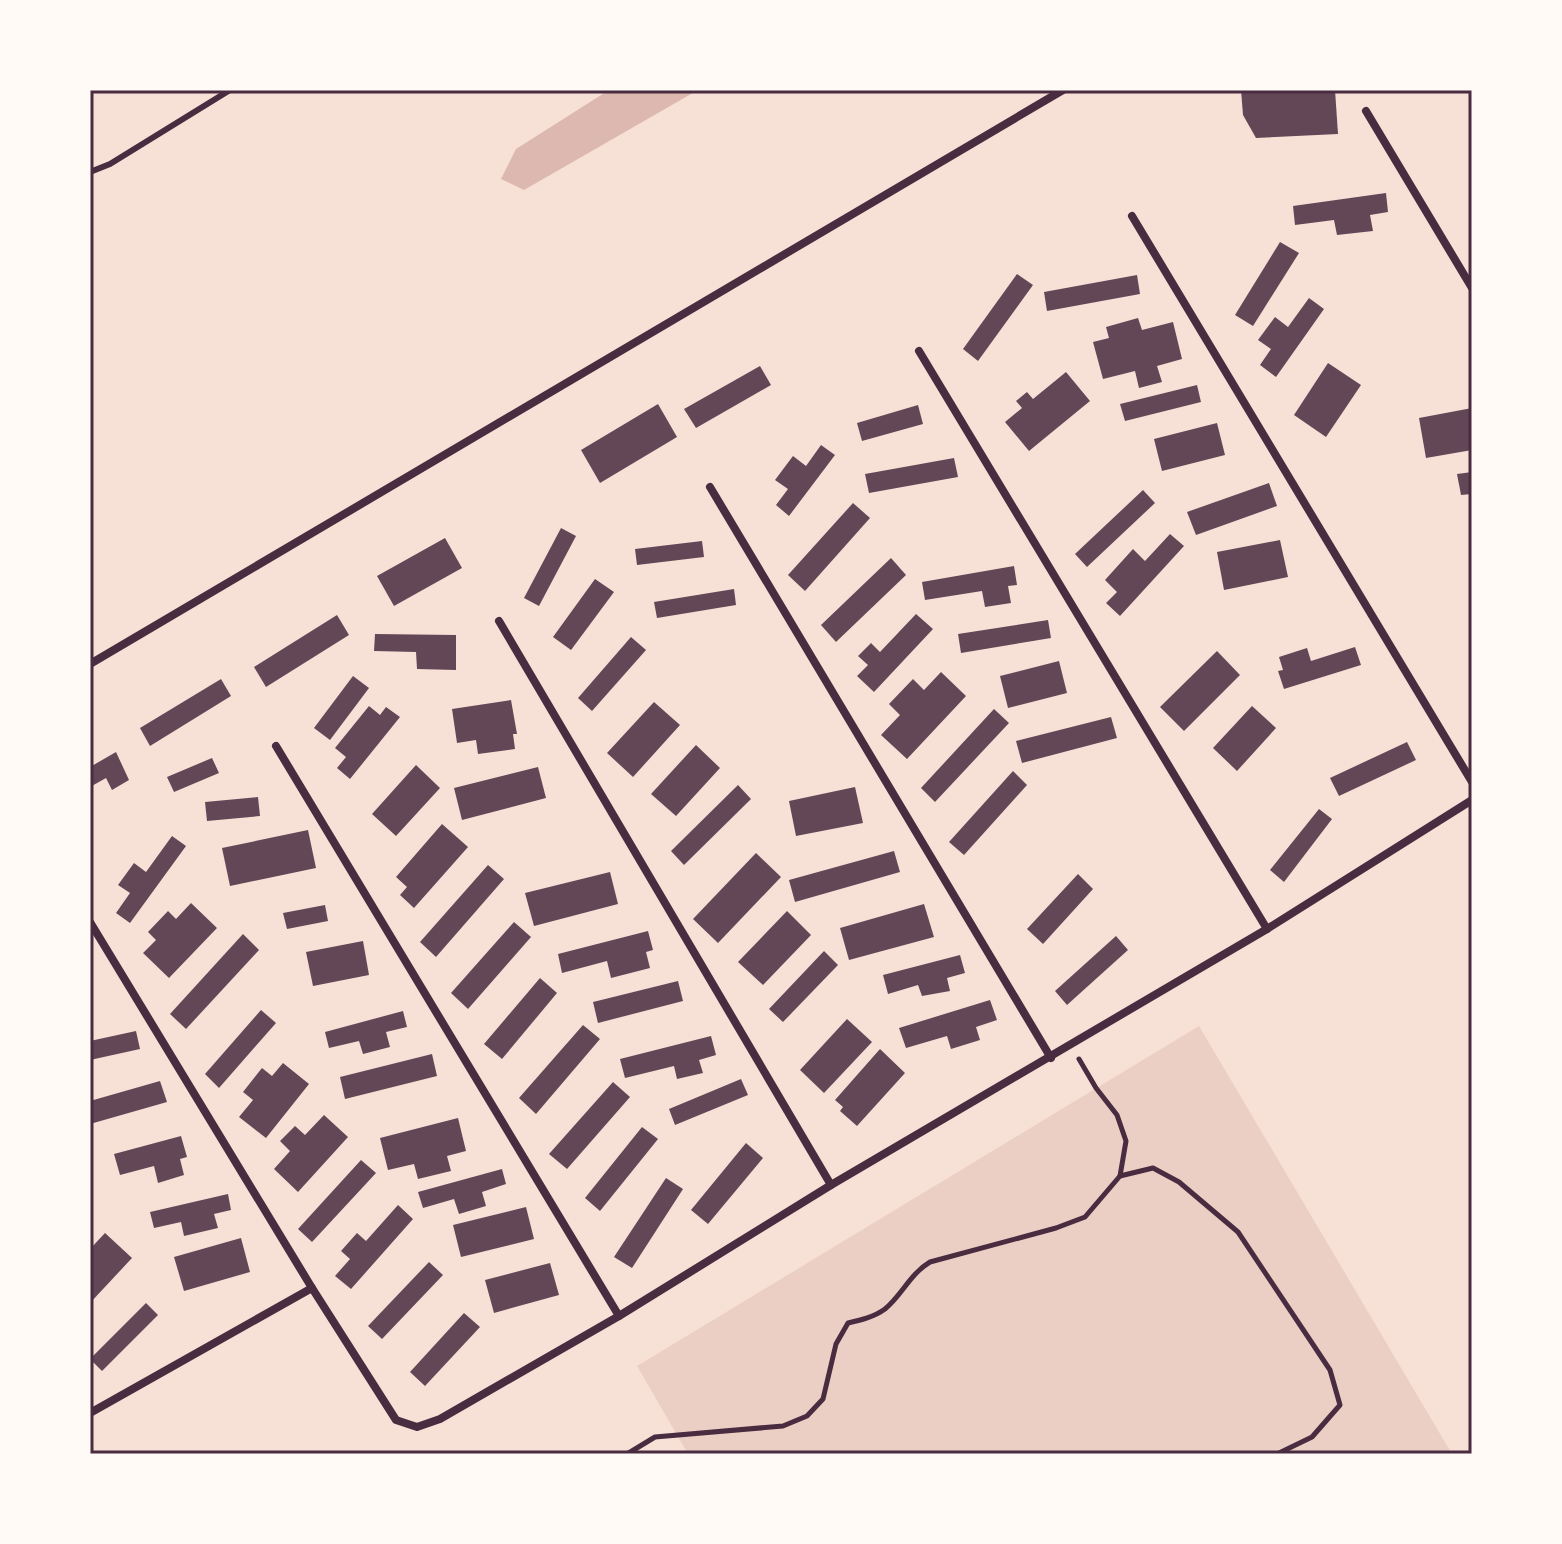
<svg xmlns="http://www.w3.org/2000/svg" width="1562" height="1544" font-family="Cabin,sans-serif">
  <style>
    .green { fill: #ebcfc5 }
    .water { fill: #dcb8b0 }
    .building { fill: #644757 }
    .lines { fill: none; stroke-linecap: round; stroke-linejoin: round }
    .path { stroke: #4a2c40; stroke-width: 5 }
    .service { stroke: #4a2c40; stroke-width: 6 }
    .minor { stroke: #4a2c40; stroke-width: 8 }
    .neatline { fill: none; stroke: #4a2c40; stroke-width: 3 }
  </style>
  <rect width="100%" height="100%" fill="#f7e1d7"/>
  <!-- green -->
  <polygon class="green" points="1199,1026 1452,1454 688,1454 637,1366"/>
  <!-- water -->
  <polygon class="water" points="609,90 698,90 524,190 501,179 516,149"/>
  <!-- building -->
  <g class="building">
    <polygon points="1241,90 1335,90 1338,134 1256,138 1243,115"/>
    <polygon points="1386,193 1388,212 1370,215 1373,231 1337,235 1334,220 1295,225 1293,206"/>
    <polygon points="1280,242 1299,253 1253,326 1235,315"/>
    <polygon points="1017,274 1033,285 978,361 963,349"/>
    <polygon points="1137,275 1140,294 1047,311 1044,292"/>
    <polygon points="1309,298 1324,309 1276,377 1260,365 1271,349 1258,340 1275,317 1288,327"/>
    <polygon points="1138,318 1142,330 1173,322 1182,359 1157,366 1162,382 1139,388 1135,371 1103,379 1093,342 1109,338 1106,327"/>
    <polygon points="1328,363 1361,385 1326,437 1294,415"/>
    <polygon points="760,366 771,385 696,428 684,409"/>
    <polygon points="1066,372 1090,401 1029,451 1005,422 1022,408 1016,401 1027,392 1033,399"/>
    <polygon points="1197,385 1201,402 1125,421 1120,404"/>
    <polygon points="658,404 677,437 600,483 581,450"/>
    <polygon points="918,405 923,424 862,441 857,423"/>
    <polygon points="1472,408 1472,450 1426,458 1419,418"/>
    <polygon points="1217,423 1225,455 1162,471 1154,439"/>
    <polygon points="821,445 835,455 789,516 776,505 788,489 775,480 793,456 806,466"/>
    <polygon points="954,458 958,477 869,493 865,474"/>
    <polygon points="1472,472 1472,494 1461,495 1457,474"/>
    <polygon points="1269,483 1277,506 1196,535 1187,512"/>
    <polygon points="1143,490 1155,503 1087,567 1075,554"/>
    <polygon points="853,503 870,518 805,591 788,575"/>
    <polygon points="561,528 576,536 539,606 524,598"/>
    <polygon points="1170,534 1184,546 1120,616 1106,603 1117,592 1105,580 1133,549 1145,561"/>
    <polygon points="445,538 462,568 394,606 377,576"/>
    <polygon points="1280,540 1288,577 1224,590 1217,552"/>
    <polygon points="702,541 704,557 637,565 635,549"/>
    <polygon points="891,558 906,575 836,642 821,625"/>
    <polygon points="1014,566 1017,585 1008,586 1011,603 985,607 982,591 925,600 922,582"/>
    <polygon points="595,579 614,592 571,650 553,637"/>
    <polygon points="734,589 736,605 657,618 654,602"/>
    <polygon points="916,614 933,629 874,692 857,676 868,665 858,656 871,643 880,652"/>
    <polygon points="337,615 349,635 266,687 254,667"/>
    <polygon points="1048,620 1051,638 961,653 958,634"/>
    <polygon points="375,634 456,635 456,670 417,669 416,652 374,651"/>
    <polygon points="631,637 646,650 592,711 578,698"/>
    <polygon points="1355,647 1361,665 1284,689 1278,671 1283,670 1279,657 1307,648 1311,661"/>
    <polygon points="1217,651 1240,675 1184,731 1160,707"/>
    <polygon points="1059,661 1067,693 1008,708 1000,676"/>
    <polygon points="941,672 966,696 907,759 881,735 900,715 889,704 913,679 924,690"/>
    <polygon points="353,676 369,688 330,740 314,728"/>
    <polygon points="221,679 231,696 150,746 140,728"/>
    <polygon points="511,700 517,734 513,734 515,749 478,754 476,740 457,743 452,709"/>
    <polygon points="654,702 680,725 633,777 607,753"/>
    <polygon points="369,706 380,715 386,707 400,717 350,779 337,768 346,757 335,748"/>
    <polygon points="1252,706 1276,728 1237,771 1213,748"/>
    <polygon points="994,709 1009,723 935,802 921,788"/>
    <polygon points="1111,717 1117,738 1022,763 1016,741"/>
    <polygon points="1407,742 1416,760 1339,796 1330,778"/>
    <polygon points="696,745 720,768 676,816 651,794"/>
    <polygon points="116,752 129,780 112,790 106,778 90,787 90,767"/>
    <polygon points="212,758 219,773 174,792 167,777"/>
    <polygon points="416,765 440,788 396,836 372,814"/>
    <polygon points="538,767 546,798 462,820 454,788"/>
    <polygon points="1013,771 1027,785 964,855 949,842"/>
    <polygon points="738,785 751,799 684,865 671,851"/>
    <polygon points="855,787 863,823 796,836 789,801"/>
    <polygon points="258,797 260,816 207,821 205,802"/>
    <polygon points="1319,809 1332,819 1284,882 1270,870"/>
    <polygon points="442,824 468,847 414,908 400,895 407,887 396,877"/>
    <polygon points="308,830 316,868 230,886 222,848"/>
    <polygon points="172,836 186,846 130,923 116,913 130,893 118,885 134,863 146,872"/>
    <polygon points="894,851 900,872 795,902 789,880"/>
    <polygon points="756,853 781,877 718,943 693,919"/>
    <polygon points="488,865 504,879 436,957 420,942"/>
    <polygon points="610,872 618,904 534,926 525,893"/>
    <polygon points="1078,874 1093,889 1043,944 1027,929"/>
    <polygon points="191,903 217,928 169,978 143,953 156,940 148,932 168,911 176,919"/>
    <polygon points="924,904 934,937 849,960 840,928"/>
    <polygon points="325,905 328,921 287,929 283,913"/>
    <polygon points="787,911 811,935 763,985 738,962"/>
    <polygon points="514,922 531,937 468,1009 451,993"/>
    <polygon points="648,931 653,950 646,952 650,968 611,978 607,961 562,973 558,954"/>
    <polygon points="243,934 259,950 186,1029 170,1014"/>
    <polygon points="1116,936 1128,950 1067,1005 1055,991"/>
    <polygon points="363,941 369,975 313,986 306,952"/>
    <polygon points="824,951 838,965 783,1022 769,1009"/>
    <polygon points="960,955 965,973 947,978 950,991 922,996 918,985 888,994 883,975"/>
    <polygon points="540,978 557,993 502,1059 484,1044"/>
    <polygon points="678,981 683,1001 598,1023 593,1002"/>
    <polygon points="990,1000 997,1020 976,1027 980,1040 951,1049 947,1036 906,1048 899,1028"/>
    <polygon points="261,1010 276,1023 219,1088 205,1074"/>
    <polygon points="403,1011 407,1027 386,1032 390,1047 363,1054 359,1041 329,1048 325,1032"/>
    <polygon points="847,1019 872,1042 824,1093 800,1070"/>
    <polygon points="583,1025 600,1039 536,1114 519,1098"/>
    <polygon points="136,1031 140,1049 90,1060 90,1041"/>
    <polygon points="711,1036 716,1055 699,1060 703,1073 677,1079 674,1066 625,1078 620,1059"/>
    <polygon points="880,1049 905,1073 857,1126 840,1111 843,1107 835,1100"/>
    <polygon points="432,1054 437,1076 345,1099 340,1077"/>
    <polygon points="283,1063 309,1084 266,1138 239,1117 253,1100 243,1092 262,1068 272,1076"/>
    <polygon points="741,1079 748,1095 675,1125 669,1109"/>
    <polygon points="160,1081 167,1102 90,1124 90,1101"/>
    <polygon points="613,1082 630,1097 567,1169 549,1154"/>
    <polygon points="324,1115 348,1137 298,1192 274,1169 290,1151 280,1141 295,1126 305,1135"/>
    <polygon points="458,1118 466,1151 447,1156 451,1171 418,1179 414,1164 388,1170 380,1138"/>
    <polygon points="642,1127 658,1139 600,1211 585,1198"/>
    <polygon points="181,1136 187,1157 180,1159 184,1175 158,1183 154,1166 120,1175 114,1154"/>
    <polygon points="746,1143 763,1158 708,1224 691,1210"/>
    <polygon points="361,1160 376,1173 312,1242 298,1229"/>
    <polygon points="502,1169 506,1184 482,1192 486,1206 459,1214 454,1199 423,1208 418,1192"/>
    <polygon points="666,1178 683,1189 632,1268 614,1257"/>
    <polygon points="228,1194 231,1210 214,1214 218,1228 184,1236 181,1222 154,1228 150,1212"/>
    <polygon points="398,1205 413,1219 351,1289 335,1276 350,1259 341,1251 357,1233 366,1241"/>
    <polygon points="526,1207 534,1239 461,1257 453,1225"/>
    <polygon points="105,1233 132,1258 90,1303 90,1249"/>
    <polygon points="241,1238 250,1272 184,1291 174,1257"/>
    <polygon points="429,1262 443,1275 382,1339 368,1326"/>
    <polygon points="550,1263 559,1295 494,1313 485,1280"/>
    <polygon points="146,1303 158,1315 102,1371 90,1359"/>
    <polygon points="464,1313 480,1327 425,1386 410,1372"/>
  </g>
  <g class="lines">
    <!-- path -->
    <g class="path">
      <polyline points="1079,1059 1096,1088 1117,1115 1126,1141 1120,1176"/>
      <path d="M 627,1454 L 655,1437 L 783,1426 L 807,1416 L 823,1399 L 836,1344 L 848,1323 C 861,1320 874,1317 885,1309 C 902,1295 910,1274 930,1262 L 1056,1228 L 1085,1217 L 1120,1176 L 1153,1168 L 1179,1182 L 1238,1232 L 1330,1370 L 1340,1405 L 1312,1437 L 1277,1454"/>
    </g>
    <!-- service -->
    <polyline class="service" points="90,172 110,164 230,90"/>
    <!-- minor -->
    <g class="minor">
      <polyline points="1366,111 1472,288"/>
      <polyline points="1132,216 1472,782"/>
      <polyline points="919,351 1267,929"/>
      <polyline points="710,487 1051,1058"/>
      <polyline points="499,621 831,1185"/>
      <polyline points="90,664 1063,90"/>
      <polyline points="276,746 619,1316"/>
      <polyline points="90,922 312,1288 396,1420 417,1427 440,1419 619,1316 831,1185 1267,929 1472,800"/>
      <polyline points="90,1413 312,1288"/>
    </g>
  </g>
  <!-- border -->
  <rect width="1562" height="1544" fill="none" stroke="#fffaf5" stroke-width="184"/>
  <rect x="92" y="92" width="1378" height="1360" class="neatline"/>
</svg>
